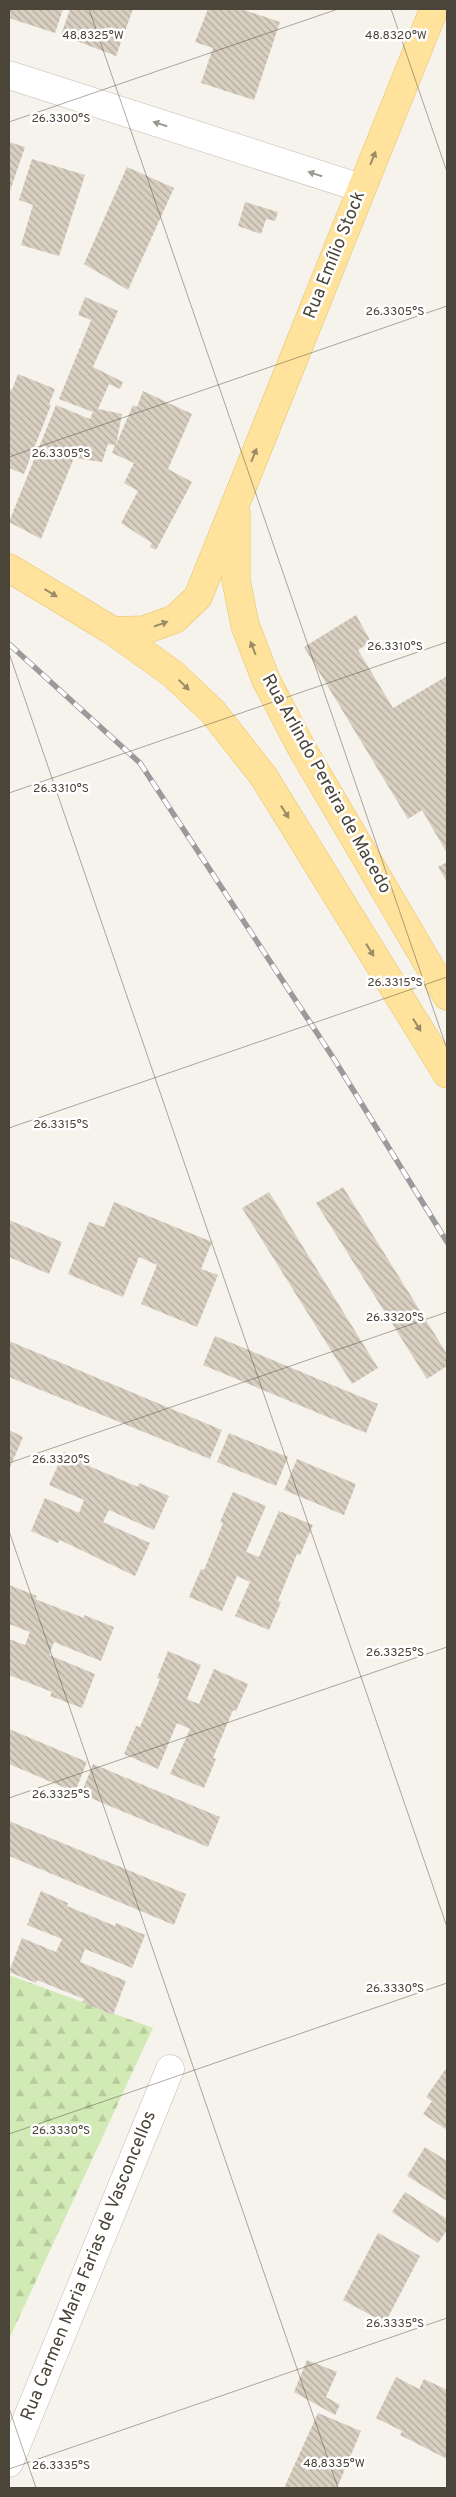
<svg xmlns="http://www.w3.org/2000/svg" width="456" height="2497" font-family="Overpass,sans-serif">
  <style>
    .forest { fill: url(#forest-firs) }
    .building { fill: url(#building-back-hatch) }
    .lines { fill: none; stroke-linecap: round; stroke-linejoin: round }
    .street-casing { stroke: #c2bbae; stroke-width: 29 }
    .primary-casing { stroke: #e6c16a; stroke-width: 29 }
    .street { stroke: #fff; stroke-width: 28 }
    .primary { stroke: #ffe39c; stroke-width: 28 }
    .rail-casing { stroke: #9a9a9a; stroke-width: 5.5 }
    .rail { stroke: #fff; stroke-width: 4; stroke-dasharray: 11; stroke-linecap: butt }
    .oneway { fill: #9c9892 }
    .oneway2 { fill: #9c8c66 }
    .ticks { fill: none; stroke: #4b4439; stroke-width: 1; stroke-opacity: 0.45 }
    .labels { text-anchor: middle; dominant-baseline: central; stroke-width: 5; stroke-linejoin: round; paint-order: stroke }
    .street-label { font-size: 18px; fill: #4b4439; stroke: #fff }
    .ticks-label { font-size: 12px; text-anchor: middle; fill: #4b4439; stroke: #fff; stroke-width: 5; stroke-linejoin: round; paint-order: stroke }
  </style>
  <defs>
    <pattern id="forest-firs" width="22" height="20" patternUnits="userSpaceOnUse" patternTransform="scale(1.25)"><rect width="22" height="20" fill="#d2eab5"/><path d="M5 1l3.5 6h-7zM16 11l3.5 6h-7z" fill="#b6ca9c"/></pattern>
    <pattern id="building-back-hatch" width="6" height="6" patternUnits="userSpaceOnUse" patternTransform="scale(1.25)"><rect width="6" height="6" fill="#d8cfc1"/><path d="M-1 5l2 2M0 0l6 6M5-1l2 2" fill="none" stroke="#b1aa9e"/></pattern>
  </defs>
  <rect width="100%" height="100%" fill="#f6f3ec"/>
  <!-- forest -->
  <polygon class="forest" points="9,1975 153,2028 9,2339"/>
  <!-- building -->
  <g class="building">
    <polygon points="9,9 63,9 55,33 9,18"/>
    <polygon points="70,9 133,9 116,56 61,35"/>
    <polygon points="208,9 241,9 280,22 254,100 201,83 213,48 195,42"/>
    <polygon points="9,142 25,147 9,194"/>
    <polygon points="32,159 85,175 59,256 21,245 33,205 19,200"/>
    <polygon points="127,167 174,188 128,290 84,264"/>
    <polygon points="245,202 278,212 275,221 266,219 261,234 238,226"/>
    <polygon points="85,297 118,311 93,367 123,382 120,389 109,384 98,409 122,414 116,445 133,405 137,407 143,391 192,414 168,469 192,482 156,550 150,547 152,543 121,523 138,491 124,483 134,463 112,453 115,445 108,444 102,462 74,458 41,539 9,522 56,405 90,419 93,412 59,399 91,320 78,315"/>
    <polygon points="18,374 55,389 49,404 51,405 24,474 9,468 9,389 12,390"/>
    <polygon points="356,615 371,642 358,650 393,708 447,676 447,853 422,810 408,819 304,647"/>
    <polygon points="447,862 447,882 438,867"/>
    <polygon points="343,1187 447,1354 447,1366 427,1379 316,1203"/>
    <polygon points="269,1192 378,1368 352,1384 242,1208"/>
    <polygon points="114,1202 212,1242 201,1269 218,1275 197,1327 141,1304 157,1265 139,1257 123,1297 68,1274 89,1222 104,1227"/>
    <polygon points="9,1220 62,1242 49,1274 9,1257"/>
    <polygon points="215,1336 378,1404 366,1433 203,1365"/>
    <polygon points="9,1341 222,1430 210,1459 9,1377"/>
    <polygon points="9,1430 23,1437 9,1470"/>
    <polygon points="229,1433 288,1457 276,1486 217,1462"/>
    <polygon points="64,1452 91,1464 89,1466 138,1487 139,1483 169,1496 154,1530 109,1510 103,1522 150,1543 135,1576 60,1540 58,1543 31,1531 45,1498 79,1513 84,1500 49,1485"/>
    <polygon points="297,1459 356,1484 344,1515 284,1490"/>
    <polygon points="233,1492 266,1506 246,1552 259,1557 279,1511 313,1525 300,1555 297,1554 278,1601 281,1602 269,1630 235,1616 250,1582 237,1576 222,1611 189,1597 201,1569 204,1570 223,1523 220,1522"/>
    <polygon points="9,1585 37,1596 35,1599 84,1618 84,1615 114,1627 101,1661 54,1642 49,1655 95,1674 82,1708 50,1696 52,1692 9,1675 9,1639 25,1645 30,1632 9,1624"/>
    <polygon points="168,1651 201,1665 187,1699 199,1704 214,1669 248,1684 236,1711 233,1710 213,1758 216,1759 204,1788 170,1774 190,1729 177,1723 158,1769 124,1754 136,1726 140,1727 160,1679 157,1678"/>
    <polygon points="9,1729 87,1762 75,1792 9,1764"/>
    <polygon points="93,1764 220,1817 208,1847 81,1794"/>
    <polygon points="9,1821 186,1894 174,1925 9,1856"/>
    <polygon points="41,1891 68,1903 67,1906 115,1926 116,1923 145,1935 132,1968 85,1949 80,1962 126,1981 113,2015 82,2002 84,1999 37,1980 36,1983 9,1972 22,1938 56,1952 62,1939 27,1925"/>
    <polygon points="447,2067 447,2130 423,2114 432,2101 426,2097"/>
    <polygon points="425,2147 447,2161 447,2201 407,2176"/>
    <polygon points="405,2192 447,2219 447,2230 438,2243 392,2212"/>
    <polygon points="378,2233 420,2256 385,2323 343,2300"/>
    <polygon points="307,2360 337,2372 326,2397 340,2405 335,2415 294,2392"/>
    <polygon points="396,2377 419,2389 424,2379 447,2390 447,2459 400,2435 402,2431 376,2418"/>
    <polygon points="318,2413 361,2431 337,2488 284,2488"/>
  </g>
  <g class="lines">
    <defs>
      <g id="street">
        <polyline points="9,75 361,188"/>
        <polyline points="9,2463 170,2069"/>
      </g>
      <g id="primary">
        <polyline points="236,514 236,580 245,625 266,680 301,747 447,996"/>
        <polyline points="9,568 113,631 173,674 213,712 264,777 447,1074"/>
        <polyline points="113,631 144,630 175,619 198,597 434,9"/>
      </g>
    </defs>
    <!-- street casing -->
    <use href="#street" class="street-casing"/>
    <!-- primary casing -->
    <use href="#primary" class="primary-casing"/>
    <!-- street -->
    <use href="#street" class="street"/>
    <!-- primary -->
    <use href="#primary" class="primary"/>
    <defs>
      <polyline id="rail" points="9,644 140,763 334,1059 447,1242"/>
    </defs>
    <!-- rail casing -->
    <use href="#rail" class="rail-casing"/>
    <!-- rail -->
    <use href="#rail" class="rail"/>
  </g>
  <!-- one-way arrows -->
  <defs><path id="oneway-solid" d="M-6-.8H1V-3.2L6.5 0L1 3.2V.8H-6Z" transform="scale(1.25)"/></defs>
  <g class="oneway">
    <use href="#oneway-solid" transform="translate(160 124) rotate(-162)"/>
    <use href="#oneway-solid" transform="translate(315 174) rotate(-162)"/>
  </g>
  <g class="oneway2">
    <use href="#oneway-solid" transform="translate(373 158) rotate(-68)"/>
    <use href="#oneway-solid" transform="translate(254 455) rotate(-68)"/>
    <use href="#oneway-solid" transform="translate(51 593) rotate(31)"/>
    <use href="#oneway-solid" transform="translate(161 624) rotate(-19)"/>
    <use href="#oneway-solid" transform="translate(253 648) rotate(-111)"/>
    <use href="#oneway-solid" transform="translate(184 685) rotate(44)"/>
    <use href="#oneway-solid" transform="translate(285 812) rotate(58)"/>
    <use href="#oneway-solid" transform="translate(370 950) rotate(58)"/>
    <use href="#oneway-solid" transform="translate(417 1025) rotate(58)"/>
  </g>
  <!-- ticks -->
  <path class="ticks" d="M 89,9 L 447,1049M 391,9 L 447,172M 9,122 L 338,9M 9,457 L 447,306M 9,653 L 447,1927M 9,793 L 447,642M 9,1128 L 447,977M 9,1463 L 447,1312M 9,1531 L 338,2488M 9,1798 L 447,1647M 9,2134 L 447,1983M 9,2408 L 36,2488M 9,2469 L 447,2318"/>
  <g class="labels">
    <!-- street labels -->
    <g class="street-label">
      <text transform="translate(335 255) rotate(-68)">Rua Emílio Stock</text>
      <text transform="translate(326 784) rotate(61)">Rua Arlindo Pereira de Macedo</text>
      <text transform="translate(89 2266) rotate(-68)">Rua Carmen Maria Farias de Vasconcellos</text>
    </g>
  </g>
  <g class="ticks-label">
    <text x="396" y="39">48.8320°W</text>
    <text x="93" y="39">48.8325°W</text>
    <text x="61" y="122">26.3300°S</text>
    <text x="395" y="315">26.3305°S</text>
    <text x="61" y="457">26.3305°S</text>
    <text x="395" y="650">26.3310°S</text>
    <text x="61" y="792">26.3310°S</text>
    <text x="395" y="986">26.3315°S</text>
    <text x="61" y="1128">26.3315°S</text>
    <text x="395" y="1321">26.3320°S</text>
    <text x="61" y="1463">26.3320°S</text>
    <text x="395" y="1656">26.3325°S</text>
    <text x="61" y="1798">26.3325°S</text>
    <text x="395" y="1992">26.3330°S</text>
    <text x="61" y="2134">26.3330°S</text>
    <text x="395" y="2327">26.3335°S</text>
    <text x="334" y="2467">48.8335°W</text>
    <text x="61" y="2469">26.3335°S</text>
  </g>
  <!-- border -->
  <rect width="456" height="2497" fill="none" stroke="#4b4439" stroke-width="20"/>
</svg>
